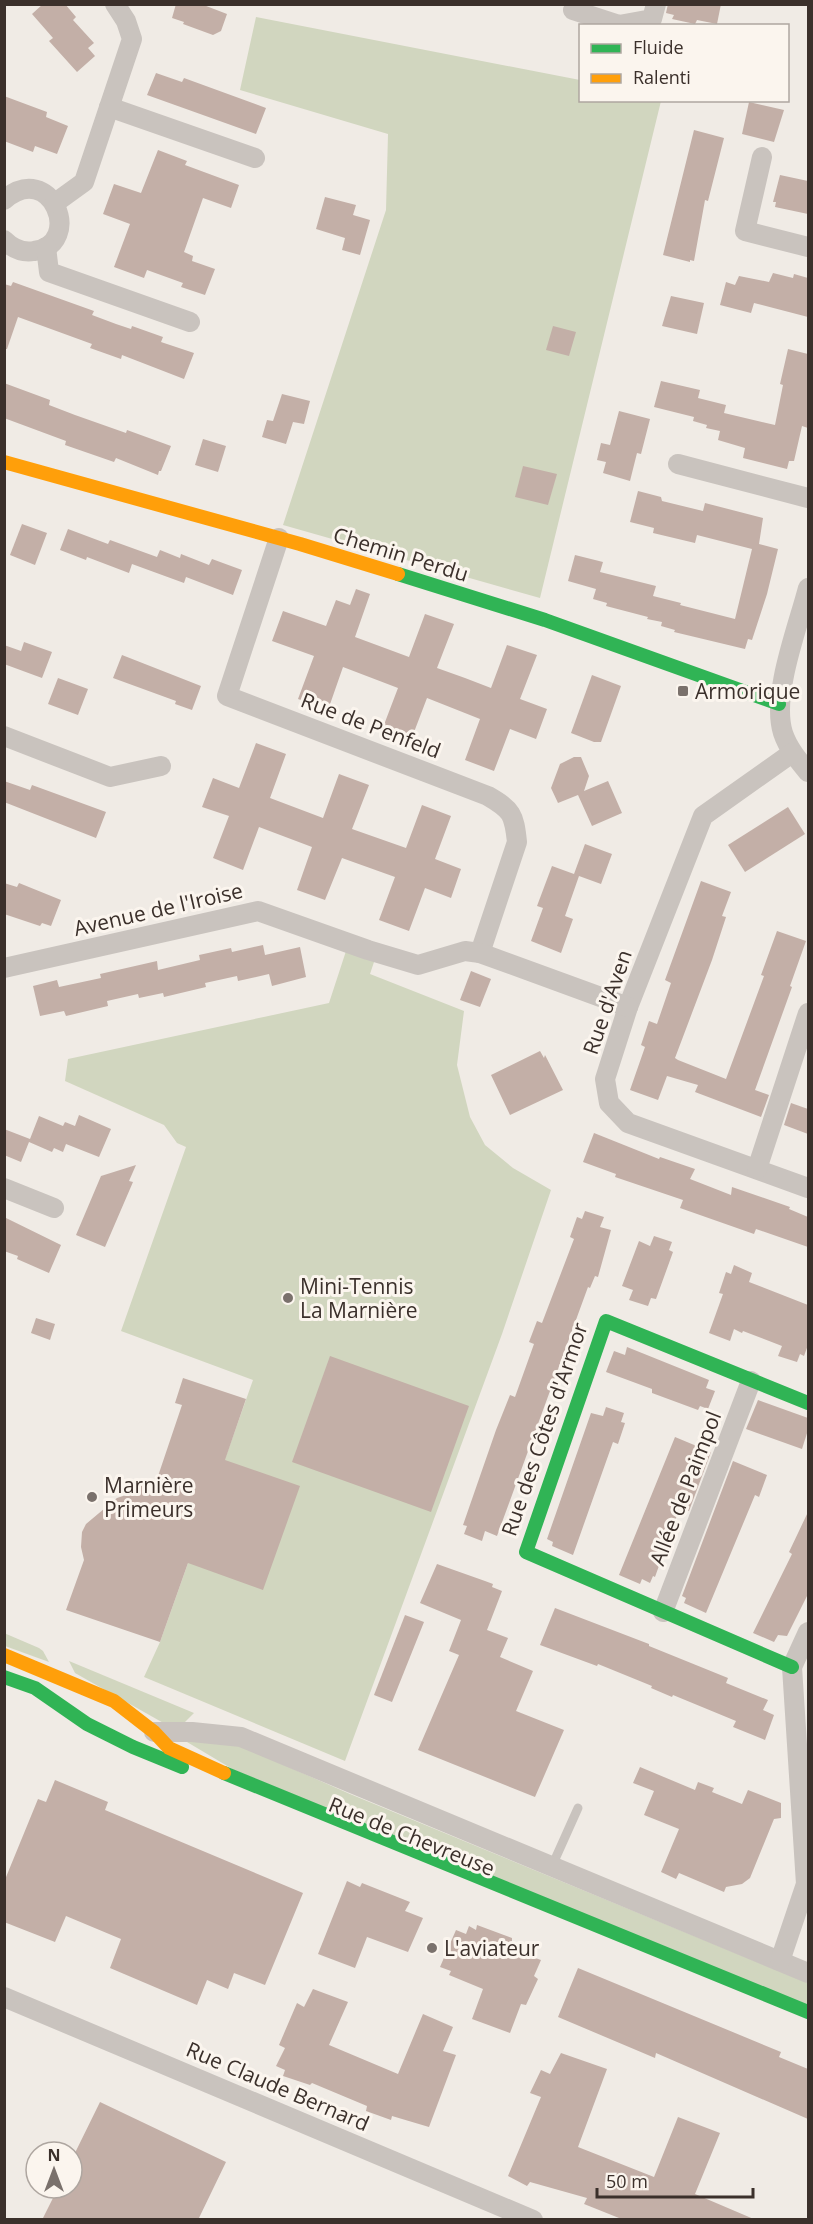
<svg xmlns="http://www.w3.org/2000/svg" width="813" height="2224" font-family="'Open Sans',sans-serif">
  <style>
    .green { fill: #d1d6bf }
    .building { fill: #c3afa7 }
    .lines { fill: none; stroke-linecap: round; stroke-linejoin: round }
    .lane { stroke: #c9c3be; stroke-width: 9 }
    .street { stroke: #c9c3be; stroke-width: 20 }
    .fast { stroke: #30b455; stroke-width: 14 }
    .slow { stroke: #ff9f0a; stroke-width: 14 }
    .poi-dot { fill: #7a716c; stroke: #fbf5ee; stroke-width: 2 }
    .labels { text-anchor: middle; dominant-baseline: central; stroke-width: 6; stroke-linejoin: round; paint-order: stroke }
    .street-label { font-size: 21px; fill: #3b302b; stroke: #fbf5ee }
    .poi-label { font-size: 21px; fill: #3b302b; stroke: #fbf5ee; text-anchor: start }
  </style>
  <rect width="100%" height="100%" fill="#f0ebe5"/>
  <!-- green -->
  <g class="green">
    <polygon points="256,17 580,80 580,100 661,101 540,598 283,525 386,210 388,134 240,90"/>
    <polygon points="347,948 375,959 370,974 464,1011 457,1065 470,1117 485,1145 513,1168 551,1190 502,1334 345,1761 144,1677 160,1642 253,1380 121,1331 186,1147 177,1143 164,1125 65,1081 68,1059 329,1003"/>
    <polygon points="4,1633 39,1648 43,1651 49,1662 5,1646"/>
    <polygon points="69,1661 194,1713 184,1723 167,1725 75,1673"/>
    <polygon points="201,1740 241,1746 350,1794 808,1983 808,2007 234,1770 187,1742"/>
  </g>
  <!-- building -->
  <g class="building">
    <polygon points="43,4 65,4 76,17 73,20 94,43 88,48 95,56 77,72 49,41 53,38 32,14"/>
    <polygon points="176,4 201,4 227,14 221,31 213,35 183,24 184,22 172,18"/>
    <polygon points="668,4 721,4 717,24 697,20 695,24 672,19 674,15 666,13"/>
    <polygon points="156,73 182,82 184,78 266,108 256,134 147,95"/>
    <polygon points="4,96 47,112 46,117 68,126 57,154 35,146 33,152 4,141"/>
    <polygon points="749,102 784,110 774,142 742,134"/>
    <polygon points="694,130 724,138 708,201 705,200 694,261 690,260 690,262 663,255"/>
    <polygon points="158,150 187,161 185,165 239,185 231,208 203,198 184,252 193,256 192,261 215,269 205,295 181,287 183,283 147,270 144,278 114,267 130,224 103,214 114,184 141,193"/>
    <polygon points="780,175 808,181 808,214 775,207 776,202 773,202"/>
    <polygon points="325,197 356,205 353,215 370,220 360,255 342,250 345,238 316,229"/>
    <polygon points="773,273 793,278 794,274 808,278 808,317 754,303 751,313 720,305 726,282 735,285 739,276 769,282"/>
    <polygon points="13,282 94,311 92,315 116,324 131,329 132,326 163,337 161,342 194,353 184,379 122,355 121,359 90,348 92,344 18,317 7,349 4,349 4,284 11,286"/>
    <polygon points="671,296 704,303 697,334 662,326"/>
    <polygon points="553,326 576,332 569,356 546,350"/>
    <polygon points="788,349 808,354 808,428 802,426 794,461 789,461 787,469 743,458 745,448 718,440 720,431 706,428 707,425 693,421 694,417 654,407 661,381 700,390 698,398 726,405 724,413 775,425 783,385 780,384"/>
    <polygon points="4,383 50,400 49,405 75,415 126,433 127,430 171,446 161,471 159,471 158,475 116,458 114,462 65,445 66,441 4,418"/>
    <polygon points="282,394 310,401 304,424 293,422 286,444 262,437 267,420 273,421"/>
    <polygon points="619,411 650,419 641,454 637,453 630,481 603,473 606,462 597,460 601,443 610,445"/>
    <polygon points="203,439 226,446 218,472 195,465"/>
    <polygon points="523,466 557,474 548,505 515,497"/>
    <polygon points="638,491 661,497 662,501 703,511 705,503 763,518 759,544 778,549 767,594 752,640 748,639 745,649 674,632 675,630 661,626 662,622 647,619 648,617 606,606 607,603 593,599 596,589 568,581 575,555 603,562 600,572 656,586 653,596 681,603 680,605 735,619 752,549 697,535 695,543 653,533 654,528 630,522"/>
    <polygon points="22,524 47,533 35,565 10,555"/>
    <polygon points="68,529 108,544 110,540 157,557 160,550 180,558 181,554 209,565 212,559 242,570 233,595 186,577 184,583 132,564 129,573 87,557 86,560 60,550"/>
    <polygon points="356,589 370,594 355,637 409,657 425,614 454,624 437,668 465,678 491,688 507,645 537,655 520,699 547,709 536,739 510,729 494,771 465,760 480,719 427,698 411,740 382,730 398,688 343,667 328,710 298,699 314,656 272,641 283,611 326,626 336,600 350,605"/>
    <polygon points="24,642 52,652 42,678 4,664 4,645 21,651"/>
    <polygon points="122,655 201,686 192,710 175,704 176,701 113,678"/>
    <polygon points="592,675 621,686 601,742 594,742 571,733"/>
    <polygon points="58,678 88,689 78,715 48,704"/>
    <polygon points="256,743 286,754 270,798 323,818 339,774 369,785 352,829 406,848 422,805 451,816 435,859 461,869 451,898 425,888 409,931 379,920 395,877 342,858 325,900 297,890 312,847 259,827 243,870 213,858 229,816 202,807 213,778 239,788"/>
    <polygon points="574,757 581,757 589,776 584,791 608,781 622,813 592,826 578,795 558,803 551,788 560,764"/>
    <polygon points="4,781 30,790 32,785 106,812 96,838 4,802"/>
    <polygon points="788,807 805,834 745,872 728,845"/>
    <polygon points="585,844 612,854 601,884 579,876 565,916 573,919 561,953 531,941 543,908 537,906 552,866 574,874"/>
    <polygon points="701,881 731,892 722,916 726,917 712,960 675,1058 678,1060 726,1079 764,976 761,975 777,931 806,941 790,986 792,987 755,1090 769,1095 761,1117 695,1092 698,1085 667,1076 658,1100 630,1090 645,1047 641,1045 649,1021 657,1024 671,983 665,980"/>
    <polygon points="4,883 17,887 19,883 61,900 51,926 42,923 40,926 4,914"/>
    <polygon points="263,945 265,955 300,947 306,977 272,986 269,974 238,981 237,976 205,983 206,987 164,997 163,993 139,998 138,994 107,1001 108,1006 66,1016 64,1011 40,1016 33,986 57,980 59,987 101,978 100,974 157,961 158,970 200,960 199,955 231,948 232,952"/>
    <polygon points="471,971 491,979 480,1007 460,1000"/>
    <polygon points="540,1051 544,1058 545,1055 563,1090 510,1115 491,1075"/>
    <polygon points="791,1103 808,1109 808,1134 784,1125"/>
    <polygon points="79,1115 111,1129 99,1157 66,1144 63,1152 54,1148 52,1152 29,1142 21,1162 4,1155 4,1129 30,1139 39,1116 63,1126 65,1122 75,1126"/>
    <polygon points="594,1133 659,1159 660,1157 695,1169 690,1179 731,1195 732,1187 790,1207 789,1209 808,1217 808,1247 756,1229 754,1234 680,1208 683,1200 615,1177 616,1174 583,1162"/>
    <polygon points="136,1165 129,1181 133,1182 105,1247 76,1235 101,1176"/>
    <polygon points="585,1211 604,1217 600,1227 611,1230 598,1277 595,1276 590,1288 588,1287 497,1536 485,1531 482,1541 464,1534 467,1526 463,1525 496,1430 510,1395 515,1397 534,1344 529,1342 537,1321 542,1323 574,1239 570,1237 577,1217 582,1219"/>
    <polygon points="4,1217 61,1245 49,1273 17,1259 18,1256 4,1251"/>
    <polygon points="654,1236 672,1242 669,1250 673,1252 656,1299 651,1298 648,1306 629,1300 633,1290 622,1286 639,1241 650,1246"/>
    <polygon points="734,1265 752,1273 749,1282 808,1305 808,1345 804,1356 800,1354 797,1362 778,1356 782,1346 743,1331 742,1333 734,1329 730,1341 709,1333 723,1294 719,1293 726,1272 731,1274"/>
    <polygon points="36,1318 55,1324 50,1340 31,1333"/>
    <polygon points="627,1347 709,1380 706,1388 715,1391 708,1409 700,1406 698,1410 652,1393 652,1389 606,1372 614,1351 625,1355"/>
    <polygon points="330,1356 469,1406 431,1512 292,1462"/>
    <polygon points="183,1378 246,1399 225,1460 300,1486 263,1590 188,1563 160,1642 66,1610 84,1560 81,1547 82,1532 86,1524 117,1498 132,1493 136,1482 154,1488 182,1405 175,1403"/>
    <polygon points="758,1400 808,1418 808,1430 802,1449 746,1429"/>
    <polygon points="606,1407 624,1413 621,1422 625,1423 618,1444 613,1442 573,1555 552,1546 553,1542 547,1539 591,1413 603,1416"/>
    <polygon points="675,1437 711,1452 689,1511 680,1507 655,1577 653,1576 650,1583 642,1579 640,1584 619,1575"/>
    <polygon points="733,1461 767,1475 759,1497 755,1495 706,1613 684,1603 686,1598 682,1596"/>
    <polygon points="808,1512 808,1594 787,1636 778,1635 774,1642 753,1633 792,1554 789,1552"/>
    <polygon points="437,1564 485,1581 493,1584 492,1587 502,1591 487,1630 508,1638 500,1657 533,1671 516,1711 564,1730 535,1797 418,1750 459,1655 449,1651 461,1620 420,1603"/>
    <polygon points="555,1608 649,1644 649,1646 728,1678 726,1683 768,1700 763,1710 774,1715 765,1740 733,1727 736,1721 673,1695 672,1697 651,1688 652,1686 598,1664 597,1666 540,1645"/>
    <polygon points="405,1615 424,1622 392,1702 374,1695"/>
    <polygon points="640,1767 695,1790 698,1782 714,1788 712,1792 742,1804 748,1790 781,1803 781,1818 774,1819 750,1878 742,1884 726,1887 724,1892 679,1873 676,1879 661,1872 679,1829 644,1815 654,1791 633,1783"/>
    <polygon points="55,1780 108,1802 105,1810 303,1893 265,1985 234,1973 228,1989 207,1980 197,2005 110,1968 121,1939 66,1916 55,1942 4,1922 4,1882 38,1799 46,1802"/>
    <polygon points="347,1881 360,1887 362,1883 410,1902 405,1911 423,1918 408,1952 367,1937 355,1968 318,1954"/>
    <polygon points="477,1925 512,1938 512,1943 516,1944 513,1950 541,1960 534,1976 538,1979 526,2005 521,2004 510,2033 472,2019 483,1989 449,1975 451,1971 440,1967 456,1930 466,1934 469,1926 476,1930"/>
    <polygon points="578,1968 781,2052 779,2057 808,2069 808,2119 656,2053 655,2058 558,2017"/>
    <polygon points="313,1989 348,2002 329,2045 398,2074 423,2014 453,2027 443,2051 456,2055 429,2127 392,2116 391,2120 366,2111 367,2106 312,2083 310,2085 283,2076 285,2070 276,2066 285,2048 279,2045 297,2003 304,2007"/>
    <polygon points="561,2053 607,2069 578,2147 654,2177 678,2117 720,2133 695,2194 756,2220 624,2220 584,2204 587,2198 530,2182 527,2186 508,2176 541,2097 530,2093 541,2070 550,2074"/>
    <polygon points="100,2102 226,2162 198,2220 42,2220 58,2188 72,2188 72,2159"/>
  </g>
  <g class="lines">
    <!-- lane -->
    <polyline class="lane" points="552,1866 578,1808"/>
    <!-- street -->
    <g class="street">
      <polyline points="573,10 619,25 652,19 656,4"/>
      <polyline points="109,107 255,158"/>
      <polyline points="762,157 745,231 808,247"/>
      <path d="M 4,200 C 51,159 85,244 34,251 C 22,253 12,248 4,240"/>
      <polyline points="55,203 84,182 132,39 126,21 115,4"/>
      <polyline points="46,247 49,272 190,322"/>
      <polyline points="678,464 808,498"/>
      <path d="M 279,538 L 227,696 L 488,796 C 512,810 514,814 517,842 L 480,953"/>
      <path d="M 808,588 C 798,627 771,695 783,733 C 788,748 798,760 808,772"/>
      <polyline points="4,736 110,777 161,766"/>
      <polyline points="792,753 703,816 628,1007 605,1079 609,1103 628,1123 808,1188"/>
      <polyline points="4,968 258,911 368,950 418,965 465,951 480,953 628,1007"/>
      <polyline points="757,1169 808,1013"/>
      <polyline points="4,1188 54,1208"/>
      <polyline points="663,1612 751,1381"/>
      <polyline points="154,1732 192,1732 241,1737 808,1973"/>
      <polyline points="780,1961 806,1884 792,1667 808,1632"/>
      <polyline points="4,1997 533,2220"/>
    </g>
    <!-- fast -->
    <g class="fast">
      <polyline points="398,574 545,620 779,704"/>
      <polyline points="792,1667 526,1552 606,1321 808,1403"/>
      <polyline points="4,1677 35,1688 87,1724 133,1747 182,1767"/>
      <polyline points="224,1773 808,2012"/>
    </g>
    <!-- slow -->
    <g class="slow">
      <polyline points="4,462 300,544 398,574"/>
      <polyline points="4,1655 114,1701 154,1732 169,1748 224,1773"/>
    </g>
  </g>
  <!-- markers -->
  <g class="poi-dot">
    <rect x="677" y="685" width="12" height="12" rx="3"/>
    <circle cx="288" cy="1298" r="6"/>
    <circle cx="92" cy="1497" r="6"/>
    <circle cx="432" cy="1948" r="6"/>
  </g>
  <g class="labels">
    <!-- street labels -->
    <g class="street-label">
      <text transform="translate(401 554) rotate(17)">Chemin Perdu</text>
      <text transform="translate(371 725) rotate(21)">Rue de Penfeld</text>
      <text transform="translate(158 909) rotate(-13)">Avenue de l'Iroise</text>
      <text transform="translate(607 1002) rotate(-71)">Rue d'Aven</text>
      <text transform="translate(544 1429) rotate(-71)">Rue des Côtes d'Armor</text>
      <text transform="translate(685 1488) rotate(-69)">Allée de Paimpol</text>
      <text transform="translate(412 1836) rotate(22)">Rue de Chevreuse</text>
      <text transform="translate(278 2086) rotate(23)">Rue Claude Bernard</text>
    </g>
    <!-- poi labels -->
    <g class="poi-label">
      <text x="695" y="691">Armorique</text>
      <text x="300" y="1286">Mini-Tennis<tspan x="300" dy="24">La Marnière</tspan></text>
      <text x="104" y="1485">Marnière<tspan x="104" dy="24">Primeurs</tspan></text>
      <text x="444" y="1948">L'aviateur</text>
    </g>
  </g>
  <!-- border -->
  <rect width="813" height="2224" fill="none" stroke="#3b302b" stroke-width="12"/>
  <!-- legend -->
  <rect x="579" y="24" width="210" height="78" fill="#fbf5ee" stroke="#aea6a0" stroke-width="1.5"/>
  <rect x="591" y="44" width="30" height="9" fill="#30b455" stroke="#aea6a0" stroke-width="1.5"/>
  <text x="633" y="54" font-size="18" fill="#3b302b">Fluide</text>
  <rect x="591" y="74" width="30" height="9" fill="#ff9f0a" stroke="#aea6a0" stroke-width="1.5"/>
  <text x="633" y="84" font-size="18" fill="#3b302b">Ralenti</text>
  <!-- north arrow -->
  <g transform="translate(54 2170)"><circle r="28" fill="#fbf5ee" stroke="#aea6a0" stroke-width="1.5"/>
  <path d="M0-4.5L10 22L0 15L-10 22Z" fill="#7a716c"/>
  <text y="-9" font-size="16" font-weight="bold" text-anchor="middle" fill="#3b302b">N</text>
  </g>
  <!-- scale -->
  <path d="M597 2188v9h156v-9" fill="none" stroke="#3b302b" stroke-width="3"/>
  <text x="606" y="2188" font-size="18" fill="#3b302b" stroke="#fbf5ee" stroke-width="4.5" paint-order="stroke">50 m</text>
</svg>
